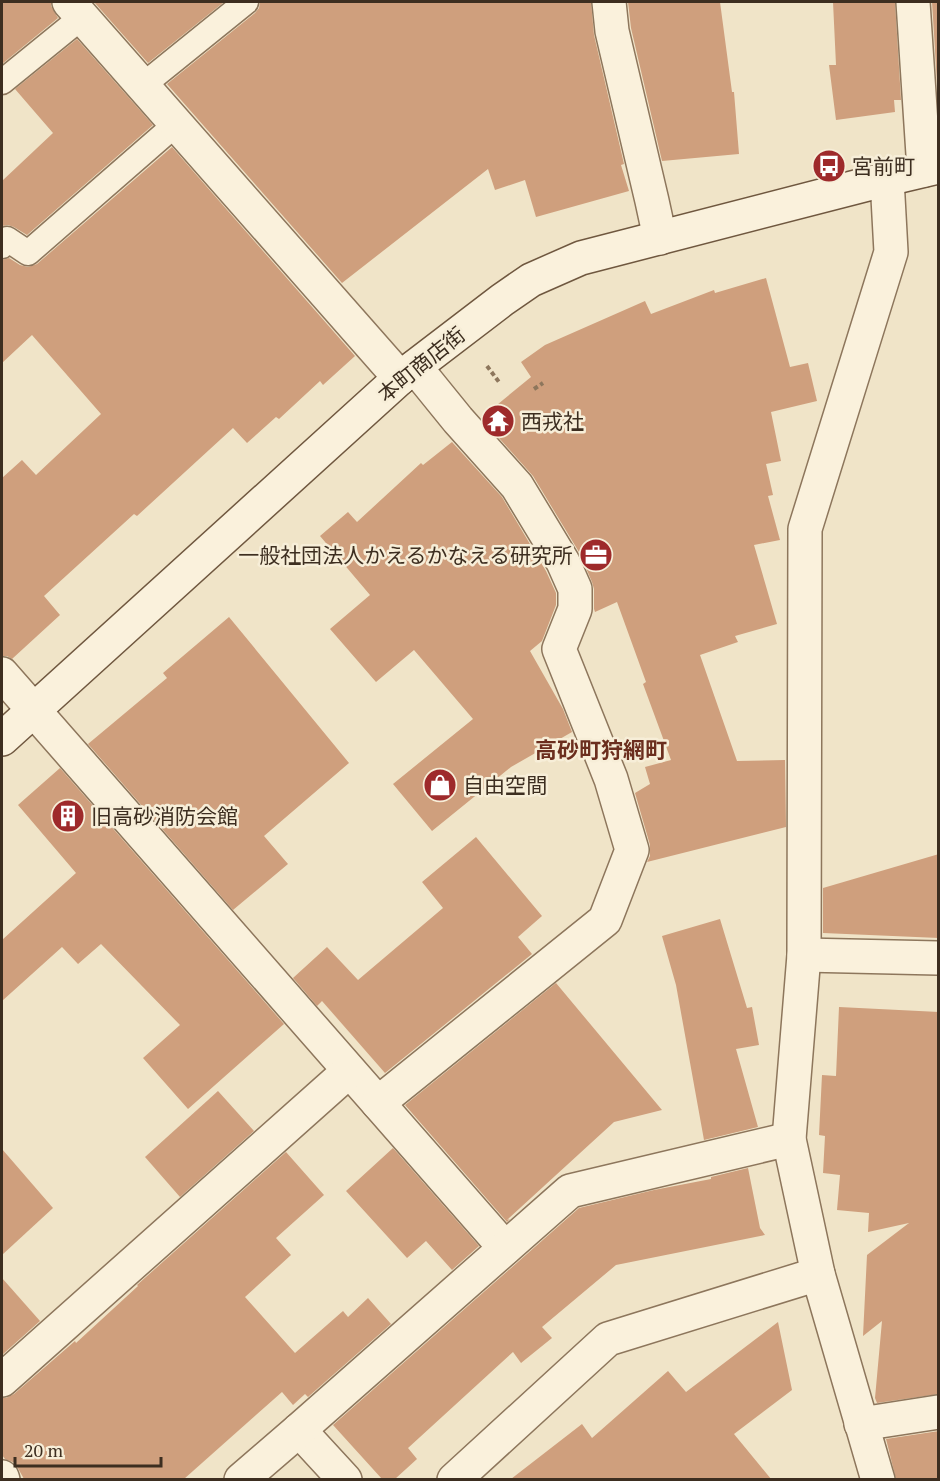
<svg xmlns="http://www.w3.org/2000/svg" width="940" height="1481" font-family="'PT Serif','Noto Sans JP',serif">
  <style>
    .building { fill: #cf9f7d }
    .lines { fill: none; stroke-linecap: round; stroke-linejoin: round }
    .lane-casing { stroke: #8d765c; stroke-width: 27 }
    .street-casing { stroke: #8d765c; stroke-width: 36 }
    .secondary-casing { stroke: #6f573f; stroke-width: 36 }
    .path { stroke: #8d765c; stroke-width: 4; stroke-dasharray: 4.5 3; stroke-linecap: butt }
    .lane { stroke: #faf1dc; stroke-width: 24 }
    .street { stroke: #faf1dc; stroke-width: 33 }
    .secondary { stroke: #faf1dc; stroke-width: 33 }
    .labels { text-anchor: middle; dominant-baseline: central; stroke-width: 5; stroke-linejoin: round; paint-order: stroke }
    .poi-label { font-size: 21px; fill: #3d2e20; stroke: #f7eed8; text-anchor: start }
    .street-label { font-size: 21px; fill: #3d2e20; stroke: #f7eed8 }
    .neighbourhood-label { font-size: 22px; font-weight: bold; fill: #6b2e1e; stroke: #f7eed8 }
  </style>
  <rect width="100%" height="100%" fill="#f0e4c8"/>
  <!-- building -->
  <g class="building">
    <polygon points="2,2 51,2 51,6 58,18 2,64"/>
    <polygon points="94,2 224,2 148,63"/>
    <polygon points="260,2 591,2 594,35 624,164 621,165 629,191 536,217 525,180 495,190 488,169 342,283 167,84 255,13 259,8"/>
    <polygon points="628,2 720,2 732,92 734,92 739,154 662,161 631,28"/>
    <polygon points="833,2 895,2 901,100 894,100 895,112 836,120 829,65 836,65"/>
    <polygon points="932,2 939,2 939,99 938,99"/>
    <polygon points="77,39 153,125 27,235 14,227 8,225 2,226 2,181 53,133 15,89"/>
    <polygon points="172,147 355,356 323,385 320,381 279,419 276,417 247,443 233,428 137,516 134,514 44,596 60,615 12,659 7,656 2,656 2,478 22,460 36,475 101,414 32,335 2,363 2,260 9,258 20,265 28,267 37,264"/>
    <polygon points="766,278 790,367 808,363 817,401 771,412 781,461 766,464 773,495 768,496 780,540 754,545 777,624 735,636 738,642 700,655 737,761 785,760 786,827 647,862 650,856 650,845 635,793 650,784 645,767 671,760 643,684 646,682 617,602 595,612 594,609 594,589 592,582 579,552 533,476 481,418 531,377 521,362 545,345 645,301 651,314 714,290 715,293"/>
    <polygon points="452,442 502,497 546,571 556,593 556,605 542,641 530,651 563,709 572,732 511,767 432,831 393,784 473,719 414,650 376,682 330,629 370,595 320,536 348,512 357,522 421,463 423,465"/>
    <polygon points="229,617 349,763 264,836 288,864 233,910 88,744 167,678 163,673"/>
    <polygon points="60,768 284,1024 188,1109 143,1058 180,1025 101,944 78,964 62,947 2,1001 2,940 76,873 18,805"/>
    <polygon points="476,837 542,916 518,937 532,954 385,1073 322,1001 317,1006 293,978 327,947 358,980 443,908 422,882"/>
    <polygon points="939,854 939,938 823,933 823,888"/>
    <polygon points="720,919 747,1008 752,1007 759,1045 736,1049 758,1127 704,1140 676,985 662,936"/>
    <polygon points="556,983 662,1110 614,1122 507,1220 510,1219 507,1222 405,1105"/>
    <polygon points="839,1007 939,1012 939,1394 877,1403 875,1398 882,1321 863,1336 867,1255 909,1223 868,1232 869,1213 837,1210 840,1175 823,1173 825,1136 819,1135 822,1075 836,1076"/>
    <polygon points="218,1091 254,1131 180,1197 145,1157"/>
    <polygon points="393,1148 479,1246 452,1270 426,1241 407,1258 346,1191"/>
    <polygon points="2,1149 53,1208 2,1255"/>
    <polygon points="286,1152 324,1195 276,1238 291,1255 245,1297 295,1353 343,1311 348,1317 368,1298 391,1324 308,1397 305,1394 293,1405 282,1392 184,1479 24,1479 15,1463 5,1459 2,1455 2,1398 6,1398 14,1394 75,1341 76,1343 138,1286 137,1285"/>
    <polygon points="748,1168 760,1228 765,1235 616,1265 542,1327 552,1338 521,1363 513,1352 408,1448 417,1459 395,1479 382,1479 333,1425 579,1208 654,1190 711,1179 711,1177"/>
    <polygon points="2,1278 40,1321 2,1355"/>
    <polygon points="778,1322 792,1390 734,1434 771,1479 511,1479 582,1424 592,1438 668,1371 686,1392"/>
    <polygon points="939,1431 939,1479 896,1479 886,1439"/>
  </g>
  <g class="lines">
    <defs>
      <g id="lane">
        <polyline points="2,82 82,17"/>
        <polyline points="142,86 246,2"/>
        <polyline points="2,246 7,239 28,253 176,124"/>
      </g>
      <g id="street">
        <polyline points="69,2 400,378"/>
        <polyline points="609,2 612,31 652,201 660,238"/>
        <polyline points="913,2 924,170"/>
        <polyline points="2,674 505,1248"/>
        <polyline points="804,955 938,958"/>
        <polyline points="378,1103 605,920 632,850 611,779 559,649 575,609 575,589 563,562 517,486 458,420 415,367"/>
        <polyline points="2,1380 349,1071"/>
        <polyline points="861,1424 938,1412"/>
        <polyline points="299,1430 345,1480"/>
        <polyline points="2,1477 3,1480"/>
        <polyline points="241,1480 299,1430 570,1191 789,1139"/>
        <polyline points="454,1480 608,1339 818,1274"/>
        <polyline points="878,1480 818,1274 789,1139 804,955 805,529 891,252 887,179"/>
      </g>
      <polyline id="secondary" points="2,739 400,378 502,300 531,280 581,258 887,179 938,167"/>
    </defs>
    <!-- lane casing -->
    <use href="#lane" class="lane-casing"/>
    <!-- street casing -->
    <use href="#street" class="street-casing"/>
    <!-- secondary casing -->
    <use href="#secondary" class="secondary-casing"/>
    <!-- path -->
    <g class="path">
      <polyline points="487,366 499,382"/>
      <polyline points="534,389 543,383"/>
    </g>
    <!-- lane -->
    <use href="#lane" class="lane"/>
    <!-- street -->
    <use href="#street" class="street"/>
    <!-- secondary -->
    <use href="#secondary" class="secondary"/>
  </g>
  <!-- icons -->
  <defs>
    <symbol id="bus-disc" viewBox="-11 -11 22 22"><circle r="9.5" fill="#9e2a2b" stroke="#f7eed8"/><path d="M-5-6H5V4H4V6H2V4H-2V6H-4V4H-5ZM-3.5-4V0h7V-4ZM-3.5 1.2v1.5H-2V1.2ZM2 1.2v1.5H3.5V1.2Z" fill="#fff"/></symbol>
    <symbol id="temple-disc" viewBox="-11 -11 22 22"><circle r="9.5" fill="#9e2a2b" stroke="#f7eed8"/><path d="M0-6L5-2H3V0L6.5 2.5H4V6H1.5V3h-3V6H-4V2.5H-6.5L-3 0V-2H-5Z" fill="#fff"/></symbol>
    <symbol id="office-disc" viewBox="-11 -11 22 22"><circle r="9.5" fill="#9e2a2b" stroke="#f7eed8"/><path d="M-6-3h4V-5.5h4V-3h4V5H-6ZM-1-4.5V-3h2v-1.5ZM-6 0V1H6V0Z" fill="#fff"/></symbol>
    <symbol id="shop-disc" viewBox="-11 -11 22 22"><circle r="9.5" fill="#9e2a2b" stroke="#f7eed8"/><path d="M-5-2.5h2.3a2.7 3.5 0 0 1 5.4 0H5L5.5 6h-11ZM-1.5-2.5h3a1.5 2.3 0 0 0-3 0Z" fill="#fff"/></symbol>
    <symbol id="building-disc" viewBox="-11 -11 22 22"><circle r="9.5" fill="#9e2a2b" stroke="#f7eed8"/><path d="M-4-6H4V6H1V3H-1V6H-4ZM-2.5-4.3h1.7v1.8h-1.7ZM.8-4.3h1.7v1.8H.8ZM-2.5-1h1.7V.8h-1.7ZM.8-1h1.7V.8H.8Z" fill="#fff"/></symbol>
  </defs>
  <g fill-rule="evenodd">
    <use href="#bus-disc" x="810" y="147" width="38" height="38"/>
    <use href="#temple-disc" x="479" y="402" width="38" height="38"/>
    <use href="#office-disc" x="577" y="536" width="38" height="38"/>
    <use href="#shop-disc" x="421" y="766" width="38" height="38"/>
    <use href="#building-disc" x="49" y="797" width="38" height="38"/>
  </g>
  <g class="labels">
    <!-- poi labels -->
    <g class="poi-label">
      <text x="852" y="166">宮前町</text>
      <text x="521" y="421">西戎社</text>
      <text x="573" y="555" text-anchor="end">一般社団法人かえるかなえる研究所</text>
      <text x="463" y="785">自由空間</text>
      <text x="91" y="816">旧高砂消防会館</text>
    </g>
    <!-- street labels -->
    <g class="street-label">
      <text transform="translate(421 364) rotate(-39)">本町商店街</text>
    </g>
    <!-- neighbourhood labels -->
    <g class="neighbourhood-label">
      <text x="601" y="749">高砂町狩網町</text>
    </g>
  </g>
  <!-- border -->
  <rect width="940" height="1481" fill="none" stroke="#3d2e20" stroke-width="6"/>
  <!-- scale -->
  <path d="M15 1457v9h146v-9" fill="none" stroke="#3d2e20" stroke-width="3"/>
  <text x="24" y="1457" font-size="18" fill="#3d2e20" stroke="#f7eed8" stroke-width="4.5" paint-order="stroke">20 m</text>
</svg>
